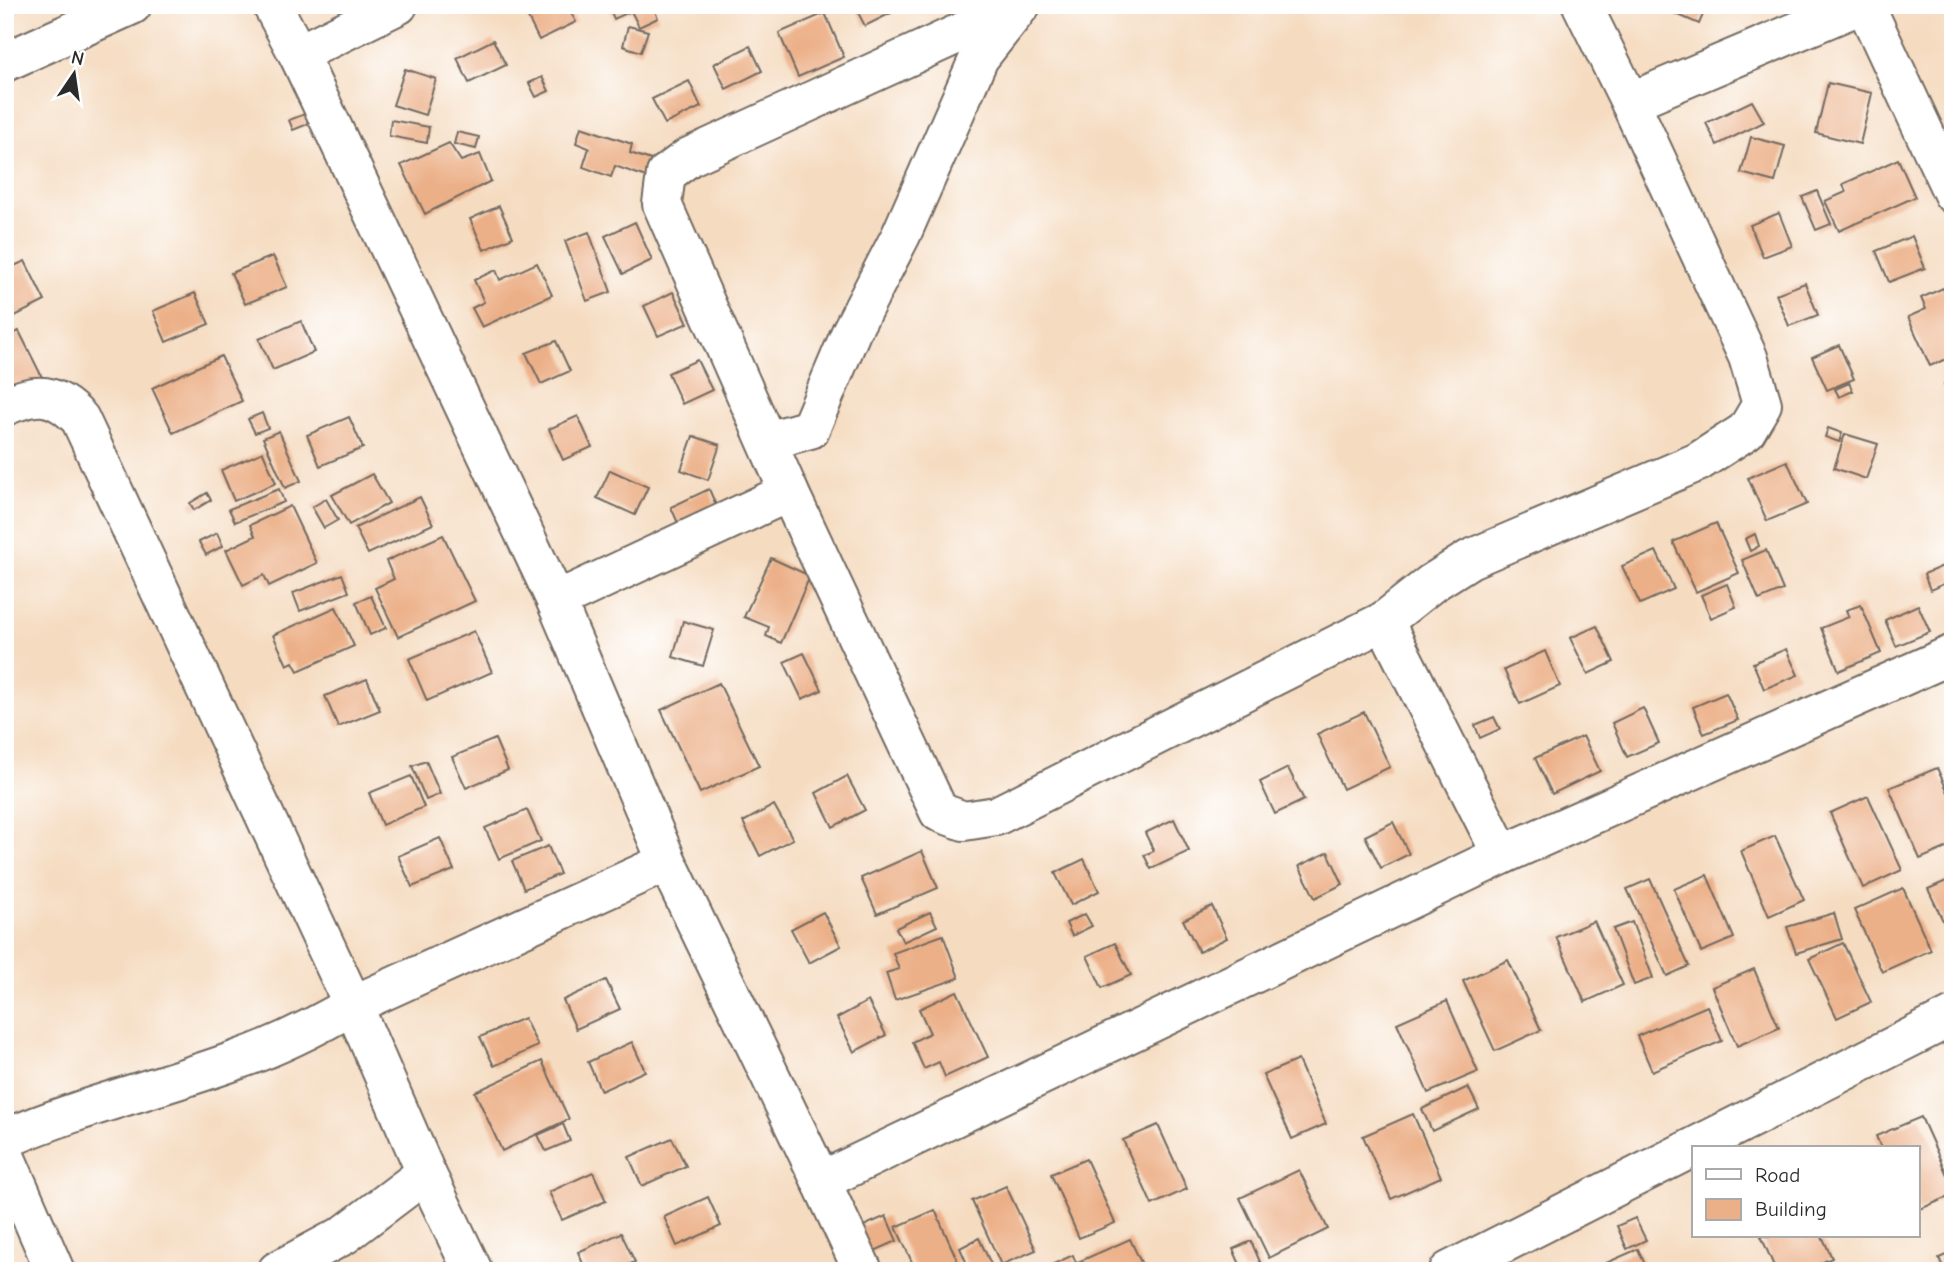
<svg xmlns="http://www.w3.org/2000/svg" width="1958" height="1276" font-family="'Comic Neue',sans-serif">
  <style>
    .building { fill: #ecb088 }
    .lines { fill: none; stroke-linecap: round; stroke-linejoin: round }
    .minor-casing { stroke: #726960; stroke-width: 42 }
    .minor { stroke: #fff; stroke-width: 38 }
  </style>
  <rect width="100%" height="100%" fill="#fff"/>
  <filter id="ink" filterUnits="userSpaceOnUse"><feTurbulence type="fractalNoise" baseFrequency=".0143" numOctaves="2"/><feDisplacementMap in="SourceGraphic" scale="14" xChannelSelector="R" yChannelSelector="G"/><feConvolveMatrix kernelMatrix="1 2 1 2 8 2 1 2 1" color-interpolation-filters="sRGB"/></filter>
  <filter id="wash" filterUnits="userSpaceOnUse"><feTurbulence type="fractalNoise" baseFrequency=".00686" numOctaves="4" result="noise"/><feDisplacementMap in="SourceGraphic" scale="28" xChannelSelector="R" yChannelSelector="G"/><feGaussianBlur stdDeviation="1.57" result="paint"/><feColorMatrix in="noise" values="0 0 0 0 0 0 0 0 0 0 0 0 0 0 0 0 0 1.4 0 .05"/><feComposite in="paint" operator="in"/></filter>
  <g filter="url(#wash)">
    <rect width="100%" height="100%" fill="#f5dcc1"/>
    <g id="blocks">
      <!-- building -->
      <g class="building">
        <polygon points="548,5 567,5 576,22 539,40 527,16"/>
        <polygon points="608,5 652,5 658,18 639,27 631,11 614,19"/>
        <polygon points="854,5 899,5 901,8 865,26"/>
        <polygon points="1661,5 1707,5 1699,24 1660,7"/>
        <polygon points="825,13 844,57 798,77 779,33"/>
        <polygon points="628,26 648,31 641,52 623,46"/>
        <polygon points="493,40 506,65 469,83 457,58"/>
        <polygon points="750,46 762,71 726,89 714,64"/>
        <polygon points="405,69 436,79 425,115 393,105"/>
        <polygon points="542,77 549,91 536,97 529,83"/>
        <polygon points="689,81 701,107 665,124 652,99"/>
        <polygon points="1828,83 1872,93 1860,144 1816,133"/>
        <polygon points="1752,101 1764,122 1717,145 1706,123"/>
        <polygon points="305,114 308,124 293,130 289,120"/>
        <polygon points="391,120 429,127 427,143 389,136"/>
        <polygon points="581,127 632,144 630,153 651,160 646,177 615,166 611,177 583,167 589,148 576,143"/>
        <polygon points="457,132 479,137 476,149 454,144"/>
        <polygon points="1751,137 1785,146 1775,182 1741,173"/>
        <polygon points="449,143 461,161 480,154 491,181 425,214 401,165"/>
        <polygon points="1898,159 1915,197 1839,231 1825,201 1846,192 1843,184"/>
        <polygon points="1817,191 1831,224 1816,230 1802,197"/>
        <polygon points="499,206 513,237 484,250 470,219"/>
        <polygon points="1779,213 1792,246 1763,257 1750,225"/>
        <polygon points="635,222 652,260 623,274 605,236"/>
        <polygon points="589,232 611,292 587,301 565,241"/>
        <polygon points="1912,236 1925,268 1889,282 1876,251"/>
        <polygon points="273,256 287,287 245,304 231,273"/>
        <polygon points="25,261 45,301 13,317 5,302 5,270"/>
        <polygon points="537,263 552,295 482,327 472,308 484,302 474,280 496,270 500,280"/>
        <polygon points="1805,283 1818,315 1789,326 1776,294"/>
        <polygon points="1943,288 1953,310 1953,356 1930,366 1908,317 1926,309 1921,298"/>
        <polygon points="673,292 688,323 658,336 644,306"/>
        <polygon points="195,293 209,324 166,342 153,311"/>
        <polygon points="301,321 314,352 273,370 259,339"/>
        <polygon points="19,331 44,381 5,390 5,368 13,364 5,349 5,337"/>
        <polygon points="556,341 570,371 541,384 526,353"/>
        <polygon points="1839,345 1854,379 1827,390 1812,357"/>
        <polygon points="221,356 242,401 173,433 152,388"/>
        <polygon points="697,360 712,390 682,404 668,373"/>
        <polygon points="1953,380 1953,404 1944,384"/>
        <polygon points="1849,383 1853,391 1839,397 1835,389"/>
        <polygon points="262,413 268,428 255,433 248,419"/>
        <polygon points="578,416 592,447 563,460 549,429"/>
        <polygon points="349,417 363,448 320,466 307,435"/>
        <polygon points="1828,428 1842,433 1839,442 1825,437"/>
        <polygon points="279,431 301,481 285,488 263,438"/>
        <polygon points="1845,434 1878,444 1866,479 1834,468"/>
        <polygon points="693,436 720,445 708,480 681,470"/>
        <polygon points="263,452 276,483 234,501 221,470"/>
        <polygon points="1787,461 1807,504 1767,521 1748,478"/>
        <polygon points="610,470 648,487 635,515 597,498"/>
        <polygon points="372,474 389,503 349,525 332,495"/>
        <polygon points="279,489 284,502 235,522 229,509"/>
        <polygon points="709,489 718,510 680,528 671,507"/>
        <polygon points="207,493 211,500 194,510 190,503"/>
        <polygon points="420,497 433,524 368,554 355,528"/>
        <polygon points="326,499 338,520 324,528 312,507"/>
        <polygon points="290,506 317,563 269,586 264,575 243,585 226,550 255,536 250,525"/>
        <polygon points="1716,523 1739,573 1696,592 1673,542"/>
        <polygon points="217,533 223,546 206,555 199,542"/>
        <polygon points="1755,534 1759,546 1750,551 1745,539"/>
        <polygon points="443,535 475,601 398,637 375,588 394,579 386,561"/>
        <polygon points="1766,550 1783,590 1759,600 1742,560"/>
        <polygon points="1656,551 1674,589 1640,604 1622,566"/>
        <polygon points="771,558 810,576 781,643 766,636 769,627 744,617"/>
        <polygon points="1950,563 1953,580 1930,590 1924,574"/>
        <polygon points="342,574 349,592 300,611 293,593"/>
        <polygon points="1727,584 1736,607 1711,618 1701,595"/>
        <polygon points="371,596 386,628 370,635 356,602"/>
        <polygon points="1861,605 1881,653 1839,671 1821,628 1849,617 1846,610"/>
        <polygon points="1918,605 1930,632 1896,646 1885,620"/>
        <polygon points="336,607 354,646 298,671 293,662 287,665 273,635"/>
        <polygon points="683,621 714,630 703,666 673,657"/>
        <polygon points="1597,626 1614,662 1588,674 1570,638"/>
        <polygon points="474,631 492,672 427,701 409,659"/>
        <polygon points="1786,649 1798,675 1764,689 1753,663"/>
        <polygon points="1545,651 1560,686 1520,704 1504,670"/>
        <polygon points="804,653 822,690 802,699 784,662"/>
        <polygon points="367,679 380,710 338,727 325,696"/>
        <polygon points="719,683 759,766 700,793 661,710"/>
        <polygon points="1726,693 1738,720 1704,734 1693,707"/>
        <polygon points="1643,708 1659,743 1627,757 1612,723"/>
        <polygon points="1364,712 1390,767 1343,789 1317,734"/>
        <polygon points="1494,717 1500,729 1480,738 1475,725"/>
        <polygon points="1583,736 1600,771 1552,794 1535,758"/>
        <polygon points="495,739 508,770 466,788 452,757"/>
        <polygon points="426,761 440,794 426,800 412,766"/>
        <polygon points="1288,768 1304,800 1275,814 1260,782"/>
        <polygon points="1937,768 1953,803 1953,845 1920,859 1889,788"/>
        <polygon points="411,776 424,807 382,825 369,793"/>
        <polygon points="847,776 865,810 833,827 816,793"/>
        <polygon points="1868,796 1902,870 1863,888 1830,813"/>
        <polygon points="774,805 793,839 760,856 743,822"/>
        <polygon points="527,810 541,841 499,859 485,828"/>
        <polygon points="1174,819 1189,851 1151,869 1144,855 1154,851 1145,833"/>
        <polygon points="1393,822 1409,854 1381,868 1365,836"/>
        <polygon points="1775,836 1804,900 1769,916 1741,851"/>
        <polygon points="440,838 454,870 412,887 398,856"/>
        <polygon points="548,846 560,874 524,889 512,861"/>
        <polygon points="922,851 938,888 877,914 861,878"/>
        <polygon points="1328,852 1343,884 1315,898 1299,866"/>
        <polygon points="1084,859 1099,891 1071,905 1055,873"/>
        <polygon points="1707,875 1734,938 1701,952 1674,889"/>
        <polygon points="1953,878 1953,942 1928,889"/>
        <polygon points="1650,879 1689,966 1667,976 1627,889"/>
        <polygon points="1903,888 1931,950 1882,972 1854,910"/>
        <polygon points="1212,906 1227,938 1199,952 1183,920"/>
        <polygon points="823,912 841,946 809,963 791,929"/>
        <polygon points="930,912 937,926 903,942 896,928"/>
        <polygon points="1834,913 1842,939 1796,953 1787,927"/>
        <polygon points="1085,914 1092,926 1072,936 1066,923"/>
        <polygon points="1594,921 1623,985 1585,1002 1556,937"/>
        <polygon points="1632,922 1653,978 1634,985 1613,929"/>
        <polygon points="943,935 959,978 895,1000 886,973 899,969 893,953"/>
        <polygon points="1115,943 1131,975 1102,988 1087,956"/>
        <polygon points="1843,943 1871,1002 1837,1018 1809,959"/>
        <polygon points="1508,960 1541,1030 1495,1051 1463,981"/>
        <polygon points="1754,969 1779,1028 1737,1046 1712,987"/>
        <polygon points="606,980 620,1009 576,1029 563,1000"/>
        <polygon points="957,991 988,1057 945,1077 939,1062 924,1069 912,1042 930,1033 919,1009"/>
        <polygon points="868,1001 886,1035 854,1052 837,1018"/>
        <polygon points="1447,1001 1478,1072 1428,1093 1397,1023"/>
        <polygon points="1707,1006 1722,1041 1652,1071 1637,1036"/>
        <polygon points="524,1018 538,1046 494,1066 480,1037"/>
        <polygon points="632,1042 645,1071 601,1091 588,1062"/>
        <polygon points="1298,1060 1326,1124 1292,1139 1263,1075"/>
        <polygon points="542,1061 569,1119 502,1151 475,1092"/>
        <polygon points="1468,1087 1479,1109 1432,1131 1422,1109"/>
        <polygon points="1413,1114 1441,1177 1391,1199 1363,1136"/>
        <polygon points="1921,1117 1953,1188 1953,1195 1918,1210 1918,1148 1881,1148 1876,1136"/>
        <polygon points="563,1124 570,1141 546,1151 538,1135"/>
        <polygon points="1158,1125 1187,1189 1152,1205 1123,1140"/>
        <polygon points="672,1138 686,1166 642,1186 629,1157"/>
        <polygon points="1086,1159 1115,1223 1079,1238 1051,1174"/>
        <polygon points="1299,1170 1328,1229 1269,1258 1240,1198"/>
        <polygon points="593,1172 606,1201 562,1220 549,1192"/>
        <polygon points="1006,1186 1036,1250 1001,1265 972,1201"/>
        <polygon points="708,1197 721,1226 677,1246 664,1217"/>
        <polygon points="935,1210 939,1219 962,1271 916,1271 896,1227"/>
        <polygon points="886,1216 897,1241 870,1253 859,1228"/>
        <polygon points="1635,1218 1646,1240 1627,1249 1617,1226"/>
        <polygon points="621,1233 635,1262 614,1271 586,1271 578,1252"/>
        <polygon points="1761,1236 1822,1236 1832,1258 1802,1271 1776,1271"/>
        <polygon points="979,1238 994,1271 970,1271 960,1248"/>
        <polygon points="1130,1239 1145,1271 1038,1271 1073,1255 1076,1263"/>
        <polygon points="1251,1241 1264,1271 1243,1271 1233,1249"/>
        <polygon points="1638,1249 1648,1271 1588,1271"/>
        <polygon points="1953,1252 1953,1271 1945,1271 1939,1258"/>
      </g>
    </g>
  </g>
  <g filter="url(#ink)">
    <use href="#blocks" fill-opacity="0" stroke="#726960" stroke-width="2"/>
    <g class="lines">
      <defs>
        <g id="minor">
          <polyline points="272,5 298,54"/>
          <polyline points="398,5 298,54 556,601 667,862 821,1181 863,1271"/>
          <polyline points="1021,5 689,157 666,174 662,204 789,492 939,812 964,821 996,816 1384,621"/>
          <polyline points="1582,5 1630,102 1860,5"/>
          <polyline points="1865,5 1953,194"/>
          <polyline points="5,62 132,5"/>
          <path d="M 5,406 C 38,392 54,392 80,419 L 353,1005 L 426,1173 L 473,1271"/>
          <polyline points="767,441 810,429 851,332 901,235 979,58 1016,11"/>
          <polyline points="556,601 789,492"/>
          <polyline points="1502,855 1384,621 1432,583 1470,559 1698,462 1746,431 1762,404 1748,357 1630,102"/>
          <path d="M 5,1139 C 81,1106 160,1088 237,1060 C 277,1046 317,1026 353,1005 L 667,862"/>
          <polyline points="5,1156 55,1271"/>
          <polyline points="821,1181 1502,855 1953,654"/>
          <polyline points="277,1271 344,1235 426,1173"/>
          <polyline points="1449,1271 1953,1016"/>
        </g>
      </defs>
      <!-- minor casing -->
      <use href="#minor" class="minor-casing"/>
      <!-- minor -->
      <use href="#minor" class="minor"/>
    </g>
  </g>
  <!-- margin -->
  <rect width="1958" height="1276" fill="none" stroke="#fff" stroke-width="28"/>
  <!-- legend -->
  <rect x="1692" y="1146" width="228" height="91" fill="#ffffff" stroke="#aaaaaa" stroke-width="2"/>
  <rect x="1706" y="1169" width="35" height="10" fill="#ffffff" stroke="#aaaaaa" stroke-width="2"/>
  <text x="1755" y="1182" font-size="21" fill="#2b2b2b">Road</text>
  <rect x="1706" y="1199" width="35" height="21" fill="#ecb088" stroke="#aaaaaa" stroke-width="2"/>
  <text x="1755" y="1216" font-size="21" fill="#2b2b2b">Building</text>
  <!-- north arrow -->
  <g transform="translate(74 74) rotate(13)" stroke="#ffffff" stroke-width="5" paint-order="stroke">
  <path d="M0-5L12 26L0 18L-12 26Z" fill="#2b2b2b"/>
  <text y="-10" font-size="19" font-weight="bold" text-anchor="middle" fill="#2b2b2b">N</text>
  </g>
</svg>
